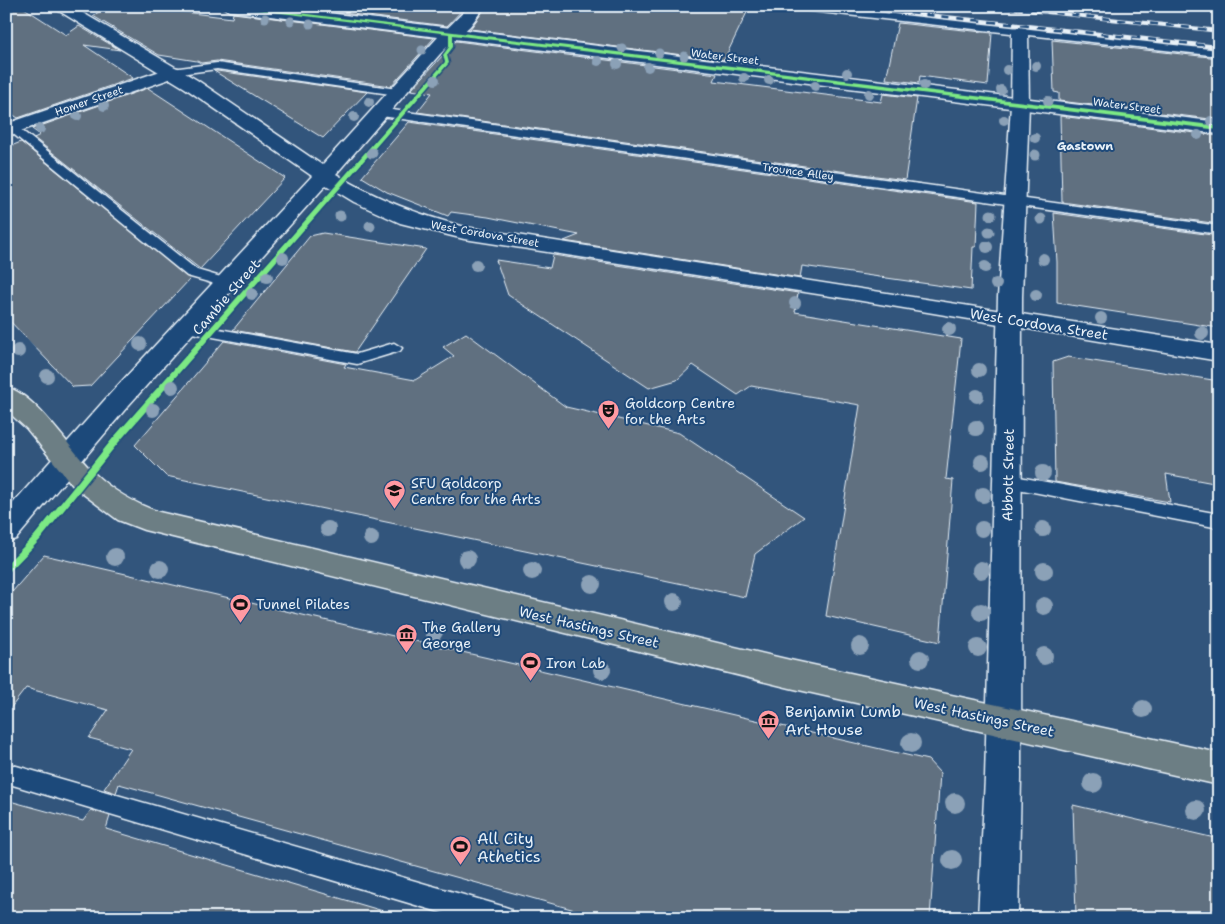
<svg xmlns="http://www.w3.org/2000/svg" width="1225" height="924" font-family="'Shantell Sans',sans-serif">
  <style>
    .building { fill: #607080; stroke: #e8f1f8 }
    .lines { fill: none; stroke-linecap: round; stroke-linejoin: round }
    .service-casing { stroke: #e8f1f8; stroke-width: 3 }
    .minor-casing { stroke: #e8f1f8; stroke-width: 3 }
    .tertiary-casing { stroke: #e8f1f8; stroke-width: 3 }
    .secondary-casing { stroke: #e8f1f8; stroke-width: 3 }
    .primary-casing { stroke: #e8f1f8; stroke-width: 3 }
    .service { fill: #1f4a7a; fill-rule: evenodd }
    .minor { fill: #1f4a7a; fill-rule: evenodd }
    .tertiary { fill: #1f4a7a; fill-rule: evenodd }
    .secondary { fill: #1f4a7a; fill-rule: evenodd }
    .primary { fill: #6c7e84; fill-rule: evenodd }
    .rail-casing { stroke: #e8f1f8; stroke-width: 4 }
    .rail { stroke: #1f4a7a; stroke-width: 2.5; stroke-dasharray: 8; stroke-linecap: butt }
    .cycleway-casing { stroke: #1f4a7a; stroke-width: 3 }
    .cycleway { fill: #7ce984; fill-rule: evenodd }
    .tree { fill: #8ba1b7 }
    .labels { text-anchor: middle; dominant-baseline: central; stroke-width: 4; stroke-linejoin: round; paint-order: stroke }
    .far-street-label { font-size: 11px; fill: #e8f1f8; stroke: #1f4a7a }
    .far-neighbourhood-label { font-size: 12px; font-weight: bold; fill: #e8f1f8; stroke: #1f4a7a }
    .street-label { font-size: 14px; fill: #e8f1f8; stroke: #1f4a7a }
    .poi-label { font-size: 14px; fill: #e8f1f8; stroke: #1f4a7a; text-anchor: start }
    .near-poi-label { font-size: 16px; fill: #e8f1f8; stroke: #1f4a7a; text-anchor: start }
  </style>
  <rect width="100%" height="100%" fill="#32557c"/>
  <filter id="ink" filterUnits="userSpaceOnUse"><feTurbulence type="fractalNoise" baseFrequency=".02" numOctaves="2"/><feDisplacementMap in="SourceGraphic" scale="10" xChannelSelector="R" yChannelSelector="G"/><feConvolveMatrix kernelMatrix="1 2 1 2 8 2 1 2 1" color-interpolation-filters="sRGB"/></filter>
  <g filter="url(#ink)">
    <!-- building -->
    <g class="building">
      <polygon points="6,6 21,6 66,35 79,26 120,50 84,45 133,78 18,118 6,110"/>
      <polygon points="107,6 136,6 232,18 233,13 434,38 391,86 217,61 201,63 197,61 159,55 93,16"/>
      <polygon points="288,6 466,6 447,26"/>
      <polygon points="487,6 750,6 724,60 470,29"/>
      <polygon points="898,23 992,33 988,85 920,76 919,83 886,79"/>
      <polygon points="1052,40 1219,58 1219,120 1059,101 1059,93 1054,92"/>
      <polygon points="456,41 717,74 714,81 881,102 883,94 917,98 905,180 417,112 432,93 411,90"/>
      <polygon points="214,71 217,71 367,92 323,138"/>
      <polygon points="148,88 285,178 200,269 34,138 40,135 32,129"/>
      <polygon points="1060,116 1219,136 1219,224 1062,202"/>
      <polygon points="409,122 978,202 976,247 973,247 971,290 802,266 800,278 564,241 579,235 488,217 451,212 448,216 387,192 362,177"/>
      <polygon points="21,142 190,279 90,386 73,387 6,317 6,148"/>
      <polygon points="1054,213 1219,236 1219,328 1057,303 1057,262"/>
      <polygon points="323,233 426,249 355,352 233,330 310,236"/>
      <polygon points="553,255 798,293 795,312 961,339 946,479 953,480 940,642 826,616 860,405 751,386 738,395 693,365 677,380 649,388 508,295 496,260 550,268"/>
      <polygon points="466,333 566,407 679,433 804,517 755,554 745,597 166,476 135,445 224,341 346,364 344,367 415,380 454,356 443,347"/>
      <polygon points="1068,357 1219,381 1219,484 1166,474 1170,502 1055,482 1053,362"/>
      <polygon points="44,555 928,760 940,773 930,918 604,918 119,784 116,793 104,789 131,749 89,738 108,710 26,688 6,714 6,599"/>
      <polygon points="6,800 83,821 91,810 110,816 106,829 383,911 382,918 6,918"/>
      <polygon points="1073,805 1219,839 1219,918 1076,918"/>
    </g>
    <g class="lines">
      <defs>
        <g id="service">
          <polygon points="787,6 822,6 1219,50 1219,56 792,9"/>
          <polygon points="217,63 397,89 403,92 397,95 217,69 172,75 166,72 172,69"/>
          <polygon points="378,108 1219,226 1219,234 374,115 374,109"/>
          <polygon points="6,118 197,270 231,280 233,283 231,286 226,287 187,276 6,128"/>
          <polygon points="186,323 357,354 394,343 402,348 400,351 357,364 181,331 178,328"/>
          <polygon points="1008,475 1219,514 1219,528 1002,486 999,481 1002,476"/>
          <polygon points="6,763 502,906 511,909 514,918 459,918 6,783"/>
        </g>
        <g id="minor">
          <path d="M 469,6 L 485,6 L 470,26 L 457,38 L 445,38 L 443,34 C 450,24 461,16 469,6 Z"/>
          <polygon points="1020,27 1026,28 1028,32 1029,105 1027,109 1013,109 1011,105 1012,32 1014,28"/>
        </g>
        <g id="tertiary">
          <polygon points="172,67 178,68 181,72 178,76 6,136 6,124"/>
          <polygon points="1020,99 1027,101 1029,105 1022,297 1021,778 1018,918 978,918 985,778 998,297 1011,105 1013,101"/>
        </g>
        <path id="secondary" d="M 51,6 L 71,6 L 197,80 L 322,165 L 438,37 L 229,11 L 221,6 L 270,6 L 1219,122 L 1219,134 L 455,39 L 440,54 L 336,174 C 379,200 417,214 465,227 L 1219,345 L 1219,361 L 850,299 L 464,239 L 400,223 L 354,202 L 326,185 L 128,406 L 16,539 L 6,542 L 6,511 L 110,394 L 312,176 L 185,88 Z"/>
        <path id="primary" d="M 6,387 C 37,395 70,450 93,472 C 111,490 136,504 159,512 L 790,660 L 1219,753 L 1219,785 L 790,688 L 144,530 L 118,520 L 74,487 L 27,429 L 6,410 Z"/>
      </defs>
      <!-- service casing -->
      <use href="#service" class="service-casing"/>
      <!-- minor casing -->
      <use href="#minor" class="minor-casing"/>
      <!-- tertiary casing -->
      <use href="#tertiary" class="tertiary-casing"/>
      <!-- secondary casing -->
      <use href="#secondary" class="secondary-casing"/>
      <!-- primary casing -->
      <use href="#primary" class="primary-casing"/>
      <!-- service -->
      <use href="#service" class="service"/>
      <!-- minor -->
      <use href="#minor" class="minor"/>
      <!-- tertiary -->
      <use href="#tertiary" class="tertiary"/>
      <!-- secondary -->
      <use href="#secondary" class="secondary"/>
      <!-- primary -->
      <use href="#primary" class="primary"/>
      <defs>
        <g id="rail">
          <polyline points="846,6 1219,47"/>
          <polyline points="991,6 1219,31"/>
        </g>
      </defs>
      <!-- rail casing -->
      <use href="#rail" class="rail-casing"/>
      <!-- rail -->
      <use href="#rail" class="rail"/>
      <defs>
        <polygon id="cycleway" points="227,6 242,6 1219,126 1219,130 453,35 453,47 447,55 449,63 119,442 40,540 9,572 6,573 6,564 34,536 113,438 445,62 443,55 449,47 449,34"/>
      </defs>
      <!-- cycleway casing -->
      <use href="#cycleway" class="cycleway-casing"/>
      <!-- cycleway -->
      <use href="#cycleway" class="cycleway"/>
    </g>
    <!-- trees -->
    <g class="tree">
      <circle cx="265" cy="18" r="4.5"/>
      <circle cx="291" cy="21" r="4.5"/>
      <circle cx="310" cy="24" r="4.5"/>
      <circle cx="622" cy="48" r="4.5"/>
      <circle cx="422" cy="50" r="4.5"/>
      <circle cx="659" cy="53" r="4.5"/>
      <circle cx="684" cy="56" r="4.5"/>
      <circle cx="598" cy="61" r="5"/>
      <circle cx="617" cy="64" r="5"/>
      <circle cx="1036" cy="66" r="5"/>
      <circle cx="648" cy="67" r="5"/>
      <circle cx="1007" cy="70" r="5"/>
      <circle cx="847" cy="73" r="5"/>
      <circle cx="744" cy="78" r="5"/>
      <circle cx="435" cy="80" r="5"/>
      <circle cx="769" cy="80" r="5"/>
      <circle cx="924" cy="85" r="5"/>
      <circle cx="815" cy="86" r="5"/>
      <circle cx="1001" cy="90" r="5"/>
      <circle cx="869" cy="94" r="5"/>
      <circle cx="1048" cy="101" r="5"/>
      <circle cx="369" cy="102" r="5"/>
      <circle cx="104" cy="106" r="5"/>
      <circle cx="77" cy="116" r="5"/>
      <circle cx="354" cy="117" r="5"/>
      <circle cx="1004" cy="120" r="5"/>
      <circle cx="1211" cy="121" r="5"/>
      <circle cx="40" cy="129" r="5"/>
      <circle cx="1198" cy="135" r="5"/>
      <circle cx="1035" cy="138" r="5"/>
      <circle cx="372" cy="153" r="5.5"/>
      <circle cx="1035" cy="155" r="5.5"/>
      <circle cx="991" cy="215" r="5.5"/>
      <circle cx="340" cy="216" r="5.5"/>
      <circle cx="1041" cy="219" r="5.5"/>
      <circle cx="370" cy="226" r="5.5"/>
      <circle cx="989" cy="232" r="5.5"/>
      <circle cx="987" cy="247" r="6"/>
      <circle cx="283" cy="258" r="6"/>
      <circle cx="1043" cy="259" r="6"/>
      <circle cx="476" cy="265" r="6"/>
      <circle cx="985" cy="267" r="6"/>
      <circle cx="267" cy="277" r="6"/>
      <circle cx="996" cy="284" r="6"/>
      <circle cx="252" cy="294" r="6"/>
      <circle cx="1036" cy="295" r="6"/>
      <circle cx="795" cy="303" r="6"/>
      <circle cx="1101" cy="318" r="6"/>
      <circle cx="949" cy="329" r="7"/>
      <circle cx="1202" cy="333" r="7"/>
      <circle cx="140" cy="344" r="7"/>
      <circle cx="18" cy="351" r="7"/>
      <circle cx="979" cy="370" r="7"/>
      <circle cx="47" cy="376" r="7"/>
      <circle cx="172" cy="387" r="7"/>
      <circle cx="977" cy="396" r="7"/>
      <circle cx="153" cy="410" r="7"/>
      <circle cx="976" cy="428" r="8"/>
      <circle cx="982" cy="462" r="8"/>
      <circle cx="1043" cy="473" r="8"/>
      <circle cx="983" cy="495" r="8"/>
      <circle cx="328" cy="529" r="8"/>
      <circle cx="982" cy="529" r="8"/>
      <circle cx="1043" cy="529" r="8"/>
      <circle cx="371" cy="538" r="8"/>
      <circle cx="115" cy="557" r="9"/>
      <circle cx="467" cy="559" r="9"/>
      <circle cx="160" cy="569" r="9"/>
      <circle cx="981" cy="570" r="9"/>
      <circle cx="532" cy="571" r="9"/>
      <circle cx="1044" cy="571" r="9"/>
      <circle cx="592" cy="584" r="9"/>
      <circle cx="674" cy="602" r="9"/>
      <circle cx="1044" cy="606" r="9"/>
      <circle cx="981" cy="612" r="9"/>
      <circle cx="434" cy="632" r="9"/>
      <circle cx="860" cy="646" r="9"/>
      <circle cx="978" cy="648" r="9"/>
      <circle cx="1044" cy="656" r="9"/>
      <circle cx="920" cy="659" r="9"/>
      <circle cx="602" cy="670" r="9"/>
      <circle cx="1143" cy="709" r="9"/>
      <circle cx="911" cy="743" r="10"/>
      <circle cx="1093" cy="783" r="10"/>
      <circle cx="955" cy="803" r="10"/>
      <circle cx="1196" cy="810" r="10"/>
      <circle cx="952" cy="860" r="10"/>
    </g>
  </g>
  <!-- icons -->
  <defs>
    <symbol id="theatre-pin" viewBox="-11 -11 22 30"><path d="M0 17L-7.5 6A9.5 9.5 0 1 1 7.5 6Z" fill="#ff9aa2" stroke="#1f4a7a"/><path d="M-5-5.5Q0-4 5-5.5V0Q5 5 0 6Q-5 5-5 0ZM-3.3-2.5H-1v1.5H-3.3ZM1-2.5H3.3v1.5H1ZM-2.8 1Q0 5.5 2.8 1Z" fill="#111"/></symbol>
    <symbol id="university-pin" viewBox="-11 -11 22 30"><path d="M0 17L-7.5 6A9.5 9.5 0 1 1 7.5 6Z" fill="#ff9aa2" stroke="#1f4a7a"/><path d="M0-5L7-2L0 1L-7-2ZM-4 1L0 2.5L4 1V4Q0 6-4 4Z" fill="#111"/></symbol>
    <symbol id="stadium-pin" viewBox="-11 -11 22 30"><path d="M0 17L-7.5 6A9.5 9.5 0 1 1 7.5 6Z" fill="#ff9aa2" stroke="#1f4a7a"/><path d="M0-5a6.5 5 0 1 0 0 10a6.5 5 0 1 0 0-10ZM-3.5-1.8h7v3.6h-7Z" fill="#111"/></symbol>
    <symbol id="museum-pin" viewBox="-11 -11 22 30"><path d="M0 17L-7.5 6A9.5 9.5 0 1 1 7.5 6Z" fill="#ff9aa2" stroke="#1f4a7a"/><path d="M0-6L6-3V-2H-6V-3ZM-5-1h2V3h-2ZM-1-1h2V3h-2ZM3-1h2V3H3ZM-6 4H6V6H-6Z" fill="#111"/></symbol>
  </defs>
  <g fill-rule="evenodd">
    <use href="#theatre-pin" x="596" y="398" width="25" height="34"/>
    <use href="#university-pin" x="382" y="478" width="25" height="34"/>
    <use href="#stadium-pin" x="228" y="592" width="25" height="34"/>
    <use href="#museum-pin" x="394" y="622" width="25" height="34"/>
    <use href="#stadium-pin" x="518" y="650" width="25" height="34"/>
    <use href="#museum-pin" x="756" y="708" width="25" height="34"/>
    <use href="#stadium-pin" x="448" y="834" width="25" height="34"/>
  </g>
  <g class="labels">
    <!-- far-street labels -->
    <g class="far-street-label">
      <text transform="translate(725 57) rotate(7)">Water Street</text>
      <text transform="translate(89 101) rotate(-19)">Homer Street</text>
      <text transform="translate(1127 106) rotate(7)">Water Street</text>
      <text transform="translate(798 172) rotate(8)">Trounce Alley</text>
      <text transform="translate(485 234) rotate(10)">West Cordova Street</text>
    </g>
    <!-- far-neighbourhood labels -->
    <g class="far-neighbourhood-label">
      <text x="1085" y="146">Gastown</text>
    </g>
    <!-- street labels -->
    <g class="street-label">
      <text transform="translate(226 297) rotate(-49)">Cambie Street</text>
      <text transform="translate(1039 324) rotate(9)">West Cordova Street</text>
      <text transform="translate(1008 475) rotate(-89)">Abbott Street</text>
      <text transform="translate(589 627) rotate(13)">West Hastings Street</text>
      <text transform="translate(984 717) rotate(12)">West Hastings Street</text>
    </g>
    <!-- poi labels -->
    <g class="poi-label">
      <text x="625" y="403">Goldcorp Centre<tspan x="625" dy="16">for the Arts</tspan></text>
      <text x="411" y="483">SFU Goldcorp<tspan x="411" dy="16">Centre for the Arts</tspan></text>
      <text x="256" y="604">Tunnel Pilates</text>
      <text x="422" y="627">The Gallery<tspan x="422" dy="16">George</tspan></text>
      <text x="546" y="663">Iron Lab</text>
    </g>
    <!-- near-poi labels -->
    <g class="near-poi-label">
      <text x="785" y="711">Benjamin Lumb<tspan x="785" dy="18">Art House</tspan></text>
      <text x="477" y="838">All City<tspan x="477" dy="18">Athetics</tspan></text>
    </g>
  </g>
  <!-- margin -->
  <rect width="1225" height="924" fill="none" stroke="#1f4a7a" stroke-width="25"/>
  <rect x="12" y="12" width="1200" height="899" fill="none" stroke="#e8f1f8" stroke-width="2" filter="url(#ink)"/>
</svg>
